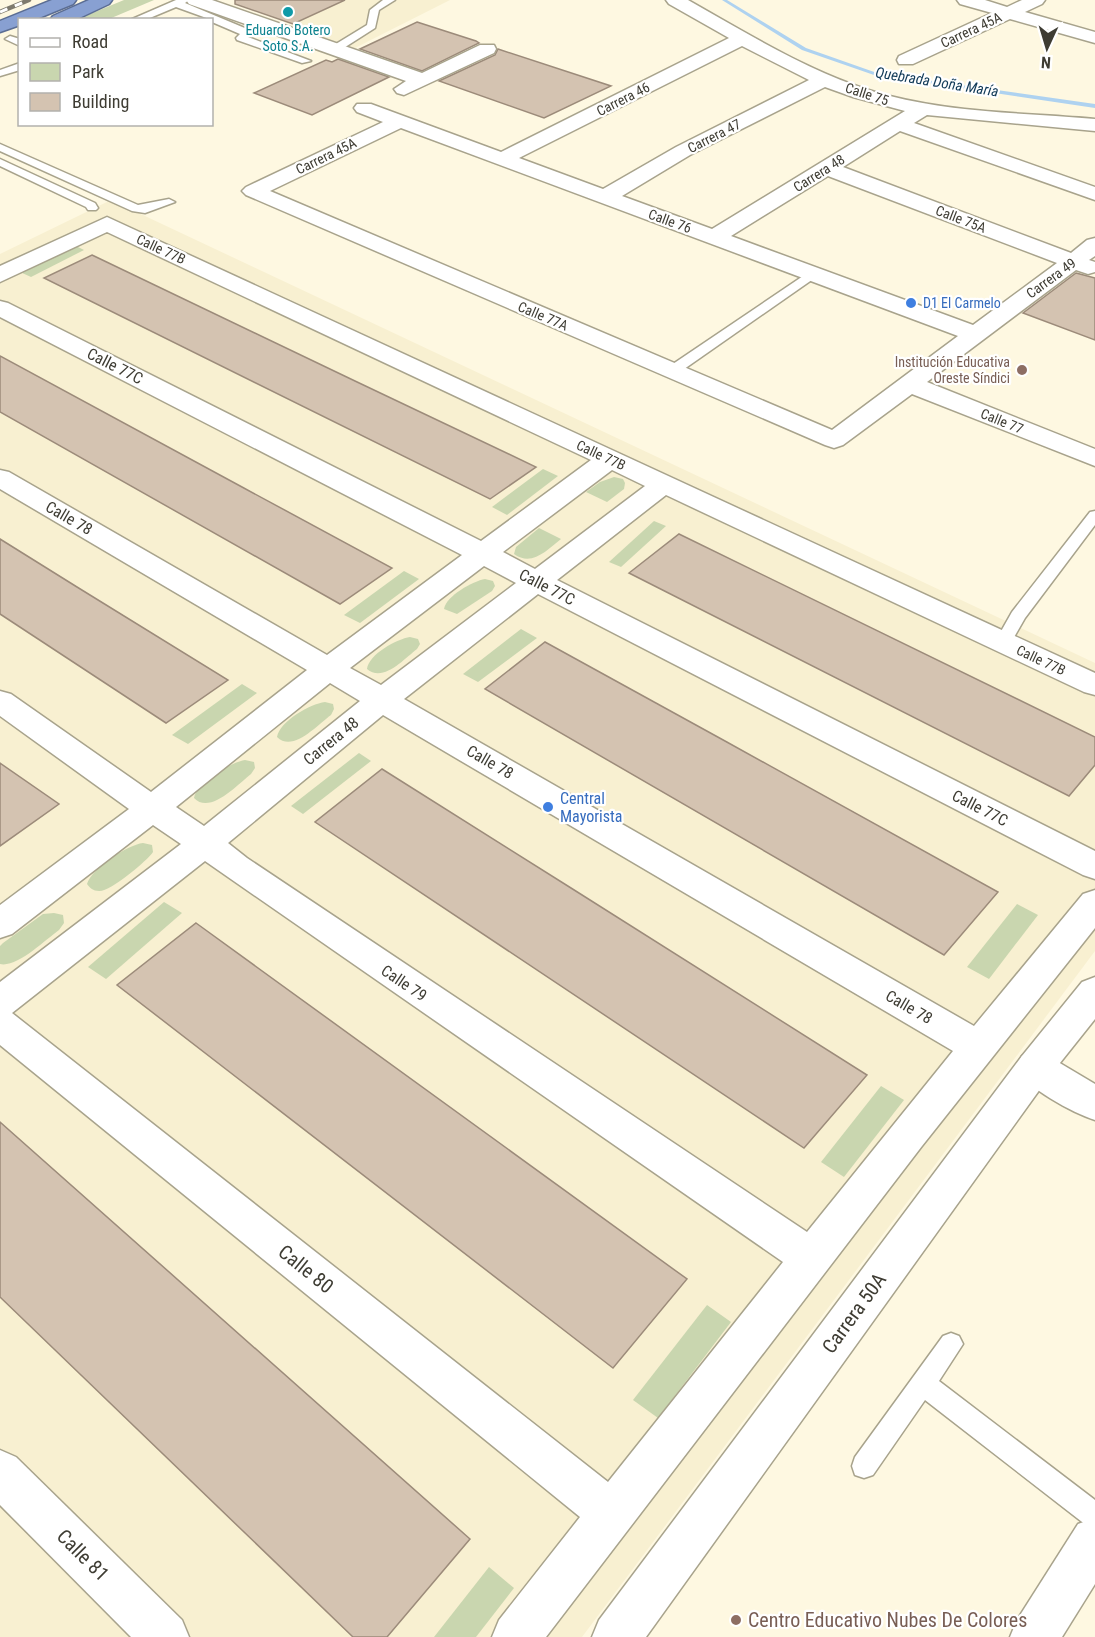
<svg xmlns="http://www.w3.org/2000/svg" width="1095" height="1637" font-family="'Roboto Condensed',sans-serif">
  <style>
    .built { fill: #f8f0d1 }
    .green { fill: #c9d6af }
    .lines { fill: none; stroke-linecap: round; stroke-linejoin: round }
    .stream { fill: #aed2f0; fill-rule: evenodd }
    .building { fill: #d4c3b1; stroke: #9c8b7a; stroke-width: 1.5 }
    .service-casing { stroke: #a8a38c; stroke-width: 3 }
    .minor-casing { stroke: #a8a38c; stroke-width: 3 }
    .tertiary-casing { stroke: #a8a38c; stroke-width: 3 }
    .trunk-casing { stroke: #5b6d93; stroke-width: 3 }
    .service { fill: #fff; fill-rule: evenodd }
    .minor { fill: #fff; fill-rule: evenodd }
    .tertiary { fill: #fff; fill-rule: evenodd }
    .trunk { fill: #88a0d2; fill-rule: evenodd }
    .rail-casing { stroke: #7e7a6d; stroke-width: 4.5 }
    .rail { stroke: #fff; stroke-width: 3; stroke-dasharray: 8; stroke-linecap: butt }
    .culture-dot { fill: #0f9aa8; stroke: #fff; stroke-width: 2 }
    .shop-dot { fill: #3f7fe0; stroke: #fff; stroke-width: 2 }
    .education-dot { fill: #8d6e63; stroke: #fff; stroke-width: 2 }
    .labels { text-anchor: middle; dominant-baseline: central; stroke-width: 4.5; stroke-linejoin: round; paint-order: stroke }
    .far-culture-label { font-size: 14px; fill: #0d838f; stroke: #fff }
    .far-street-label { font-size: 14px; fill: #3e3c33; stroke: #fff }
    .far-shop-label { font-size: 14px; fill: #366cbe; stroke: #fff; text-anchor: start }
    .far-education-label { font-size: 14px; fill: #785e54; stroke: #fff; text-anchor: end }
    .far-water-label { font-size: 15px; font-style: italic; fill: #103957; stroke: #fff }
    .street-label { font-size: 16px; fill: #3e3c33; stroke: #fff }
    .shop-label { font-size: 16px; fill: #366cbe; stroke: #fff; text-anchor: start }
    .near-street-label { font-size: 20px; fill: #3e3c33; stroke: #fff }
    .near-education-label { font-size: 20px; fill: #785e54; stroke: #fff; text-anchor: start }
  </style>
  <rect width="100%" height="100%" fill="#fef8e1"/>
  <!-- built -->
  <g class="built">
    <polygon points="345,0 450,0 353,49 289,26"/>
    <polygon points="111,200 1095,663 1095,951 582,1637 0,1637 0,254"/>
  </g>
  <!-- green -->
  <g class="green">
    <polygon points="124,0 154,0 109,19 78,19"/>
    <polygon points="74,245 84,250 31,277 20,272"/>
    <polygon points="543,469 558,476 507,515 492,507"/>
    <polygon points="614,477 623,479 625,483 624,489 607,502 586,492 600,482"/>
    <polygon points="654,521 666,526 621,567 609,562"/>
    <path d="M 539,528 L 561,539 C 547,550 532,567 514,554 L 516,547 Z"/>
    <polygon points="404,571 419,579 360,623 344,615"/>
    <path d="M 485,579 L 493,581 L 495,586 L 492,591 L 457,614 L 444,609 C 446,596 473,581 485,579 Z"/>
    <polygon points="521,629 537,638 478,682 463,674"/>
    <path d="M 410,637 L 418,639 L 420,644 L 417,649 C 404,659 383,683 367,669 C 369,654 397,639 410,637 Z"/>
    <polygon points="242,684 257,693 188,744 172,735"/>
    <path d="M 325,702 L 333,704 L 334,709 L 331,715 C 317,725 293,753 277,737 C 280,721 310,704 325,702 Z"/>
    <polygon points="359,753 371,761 303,814 291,806"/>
    <path d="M 245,760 L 254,762 L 255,768 L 251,774 C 237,785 210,815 194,798 C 197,783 231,762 245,760 Z"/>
    <path d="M 143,843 L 152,845 L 153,852 C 147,861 110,892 99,891 C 93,891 90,888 87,884 C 92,868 127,845 143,843 Z"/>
    <polygon points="164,902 182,913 106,979 88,967"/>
    <polygon points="1017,904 1038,915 989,979 967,967"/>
    <path d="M 54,913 L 63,915 L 64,923 L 59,930 C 45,940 17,968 0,964 L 0,946 L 3,943 L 43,914 Z"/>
    <polygon points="881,1086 904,1100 844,1177 821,1162"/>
    <polygon points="707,1305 731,1322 658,1418 633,1400"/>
    <polygon points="489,1567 514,1588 476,1637 434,1637"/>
  </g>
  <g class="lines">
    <!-- stream -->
    <polygon class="stream" points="722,0 727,0 806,48 877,73 1095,104 1095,108 874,75 802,50"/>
  </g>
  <!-- building -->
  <g class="building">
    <polygon points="235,0 345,0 293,24 235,4"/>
    <polygon points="417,22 476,41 479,43 422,71 360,49"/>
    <polygon points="498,49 611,86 544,118 439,81 495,55"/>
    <polygon points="338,59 389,77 312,115 254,93 326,60 332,62"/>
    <polygon points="92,255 355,381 536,467 490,499 44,278"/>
    <polygon points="1076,273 1095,278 1095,340 1023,313"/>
    <polygon points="0,356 242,487 392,568 340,604 0,412"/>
    <polygon points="679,534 1095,737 1095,765 1069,796 629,573"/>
    <polygon points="0,539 77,587 228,680 166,723 0,614"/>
    <polygon points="545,642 725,741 998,892 944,955 485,689"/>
    <polygon points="0,763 59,804 0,846"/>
    <polygon points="382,769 571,888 867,1075 804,1148 315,822"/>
    <polygon points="196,923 687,1279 613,1368 117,985"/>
    <polygon points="0,1122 470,1539 387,1637 353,1637 0,1297"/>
  </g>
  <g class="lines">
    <defs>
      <g id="service">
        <polygon points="176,0 189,0 185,3 247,29 262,23 268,23 268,27 248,37 311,61 302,63 237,40 236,38 240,34 212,22 212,20 176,7 145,20 130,20"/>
        <polygon points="383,0 395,0 379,10 375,28 339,51 331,51 331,47 367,25 370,10"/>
        <polygon points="10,36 20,39 20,46 5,39"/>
        <polygon points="20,63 20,70 0,76 0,70"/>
        <polygon points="0,144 138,205 169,199 175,202 145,213 132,211 0,151"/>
        <polygon points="0,159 95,203 98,208 96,210 88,210 86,207 0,166"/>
        <polygon points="812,270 816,271 818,274 816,277 677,374 667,374 665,371 667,368"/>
        <polygon points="1095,511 1095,525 1025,618 1009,646 997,646 995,642 1012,612 1090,512"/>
        <polygon points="951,1333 959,1336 963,1344 939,1381 1095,1500 1095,1529 1086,1525 925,1400 873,1475 864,1478 855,1475 852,1466 855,1457 943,1336"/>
      </g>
      <g id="minor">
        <polygon points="186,0 212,0 422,73 480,45 494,45 496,49 494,53 404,95 397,93 394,89 406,81 189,4"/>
        <path d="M 666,0 L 688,0 C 752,36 818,78 890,96 C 956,113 1027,113 1095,119 L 1095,131 L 927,115 L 914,123 L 1095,187 L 1095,200 L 900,131 L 843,167 L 1071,253 L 1087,240 L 1095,238 L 1095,256 L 1089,260 L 1095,262 L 1095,272 L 1088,274 L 1076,270 L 927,382 L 1095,449 L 1095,466 L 912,394 L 843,445 L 834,448 L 825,445 L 246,195 L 242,191 L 246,187 L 383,122 L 357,112 L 354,108 L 357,104 L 371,104 L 501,152 L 729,38 L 669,4 ZM 742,46 L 809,80 L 676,147 L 603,189 L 519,158 ZM 825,87 L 853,97 L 905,111 L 712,229 L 622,196 L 690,155 ZM 401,128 L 958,336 L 832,430 L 270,191 ZM 828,176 L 1057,263 L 973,325 L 731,236 Z"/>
        <polygon points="957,0 985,0 1007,7 1022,0 1045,0 1042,4 1025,12 1095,32 1095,43 1010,19 913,64 899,64 897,60 899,56 992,13 960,4"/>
        <path d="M 107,217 L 1095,673 L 1095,695 L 1084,692 L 666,495 L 557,580 L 1095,851 L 1095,879 L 1083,875 L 538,594 L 404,699 L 974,1026 L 1083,894 L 1095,890 L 1095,928 L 922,1146 L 546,1637 L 492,1637 L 499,1620 L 580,1517 L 0,1045 L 0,982 L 181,844 L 153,825 L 12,934 L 0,938 L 0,905 L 129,809 L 0,716 L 0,691 L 11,694 L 151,792 L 307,670 L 0,489 L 0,470 L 9,472 L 327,655 L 462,555 L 0,317 L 0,301 L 8,303 L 481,541 L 591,460 L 107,232 L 0,282 L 0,266 ZM 612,470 L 645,486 L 535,569 L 503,552 ZM 484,566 L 516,583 L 381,685 L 350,668 ZM 330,683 L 360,701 L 204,826 L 176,807 ZM 383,715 L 953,1051 L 807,1232 L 247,858 L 228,843 ZM 205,861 L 783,1262 L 608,1482 L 12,1013 Z"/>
        <path d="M 1035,1051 L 1048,1056 L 1095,1084 L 1095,1120 C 1073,1113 1026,1088 1016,1067 L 1022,1056 Z"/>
        <polygon points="0,1450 16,1457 182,1620 189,1637 131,1637 0,1505"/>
        <polygon points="1095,1518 1095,1584 1062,1637 1010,1637 1017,1620 1078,1524"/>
      </g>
      <polygon id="tertiary" points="1095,977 1095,1019 1048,1078 646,1637 592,1637 599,1620 1022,1056 1082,982"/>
      <g id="trunk">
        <polygon points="52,0 76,0 73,4 34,20 20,20 20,25 0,32 0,21"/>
        <polygon points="89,0 112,0 109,4 75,20 50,20 53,16"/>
      </g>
    </defs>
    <!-- service casing -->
    <use href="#service" class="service-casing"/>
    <!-- minor casing -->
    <use href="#minor" class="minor-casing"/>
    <!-- tertiary casing -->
    <use href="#tertiary" class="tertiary-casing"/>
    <!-- trunk casing -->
    <use href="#trunk" class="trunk-casing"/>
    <!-- service -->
    <use href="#service" class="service"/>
    <!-- minor -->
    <use href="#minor" class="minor"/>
    <!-- tertiary -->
    <use href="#tertiary" class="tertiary"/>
    <!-- trunk -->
    <use href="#trunk" class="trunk"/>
    <defs>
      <polyline id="rail" points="0,12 29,0"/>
    </defs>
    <!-- rail casing -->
    <use href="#rail" class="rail-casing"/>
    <!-- rail -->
    <use href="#rail" class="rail"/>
  </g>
  <!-- markers -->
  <circle class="culture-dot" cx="288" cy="12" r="6"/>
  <g class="shop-dot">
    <circle cx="911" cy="303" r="6"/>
    <circle cx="548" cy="807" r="6"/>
  </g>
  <g class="education-dot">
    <circle cx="1022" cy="370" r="6"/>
    <circle cx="736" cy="1620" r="6"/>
  </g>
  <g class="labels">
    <!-- far-culture labels -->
    <g class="far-culture-label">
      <text x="288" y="30">Eduardo Botero<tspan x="288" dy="16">Soto S.A.</tspan></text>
    </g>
    <!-- far-street labels -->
    <g class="far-street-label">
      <text transform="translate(971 30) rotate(-25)">Carrera 45A</text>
      <text transform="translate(867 94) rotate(18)">Calle 75</text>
      <text transform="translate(623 99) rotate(-27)">Carrera 46</text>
      <text transform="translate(714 136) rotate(-27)">Carrera 47</text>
      <text transform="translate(326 156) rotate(-26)">Carrera 45A</text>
      <text transform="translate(819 173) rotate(-32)">Carrera 48</text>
      <text transform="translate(961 219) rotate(21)">Calle 75A</text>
      <text transform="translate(670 221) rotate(20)">Calle 76</text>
      <text transform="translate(161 249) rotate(25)">Calle 77B</text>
      <text transform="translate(1051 278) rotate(-36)">Carrera 49</text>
      <text transform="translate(543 316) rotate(23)">Calle 77A</text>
      <text transform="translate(1002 421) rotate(22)">Calle 77</text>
      <text transform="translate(601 455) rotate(25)">Calle 77B</text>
      <text transform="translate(1041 660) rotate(25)">Calle 77B</text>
    </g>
    <!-- far-shop labels -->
    <g class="far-shop-label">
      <text x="923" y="303">D1 El Carmelo</text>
    </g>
    <!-- far-education labels -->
    <g class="far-education-label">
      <text x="1010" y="362">Institución Educativa<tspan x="1010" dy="16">Oreste Síndici</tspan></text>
    </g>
    <!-- far-water labels -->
    <g class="far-water-label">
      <text transform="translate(937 82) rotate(9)">Quebrada Doña María</text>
    </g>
    <!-- street labels -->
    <g class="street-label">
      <text transform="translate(115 366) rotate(27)">Calle 77C</text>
      <text transform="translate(69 518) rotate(30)">Calle 78</text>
      <text transform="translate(547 587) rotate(27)">Calle 77C</text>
      <text transform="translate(331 741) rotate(-39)">Carrera 48</text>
      <text transform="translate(490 762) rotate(30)">Calle 78</text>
      <text transform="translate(980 808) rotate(27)">Calle 77C</text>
      <text transform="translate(404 983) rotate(34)">Calle 79</text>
      <text transform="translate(909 1007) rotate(30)">Calle 78</text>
    </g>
    <!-- shop labels -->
    <g class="shop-label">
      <text x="560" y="798">Central<tspan x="560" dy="18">Mayorista</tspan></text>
    </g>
    <!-- near-street labels -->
    <g class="near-street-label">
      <text transform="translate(306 1269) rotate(39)">Calle 80</text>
      <text transform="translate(854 1313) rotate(-54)">Carrera 50A</text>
      <text transform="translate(83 1555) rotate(45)">Calle 81</text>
    </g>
    <!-- near-education labels -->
    <g class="near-education-label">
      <text x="748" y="1620">Centro Educativo Nubes De Colores</text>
    </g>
  </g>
  <!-- legend -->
  <rect x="18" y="18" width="195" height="108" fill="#ffffff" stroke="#b2b1ad" stroke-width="1.5"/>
  <rect x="30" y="38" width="30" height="9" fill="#ffffff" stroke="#b2b1ad" stroke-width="1.5"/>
  <text x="72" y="48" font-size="18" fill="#3e3c33">Road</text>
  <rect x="30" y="63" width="30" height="18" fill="#c9d6af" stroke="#b2b1ad" stroke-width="1.5"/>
  <text x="72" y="78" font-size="18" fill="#3e3c33">Park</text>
  <rect x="30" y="93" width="30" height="18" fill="#d4c3b1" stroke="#b2b1ad" stroke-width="1.5"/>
  <text x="72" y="108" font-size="18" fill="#3e3c33">Building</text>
  <!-- north arrow -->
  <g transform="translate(1047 48) rotate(184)" stroke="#ffffff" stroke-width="4.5" paint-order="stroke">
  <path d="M0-4.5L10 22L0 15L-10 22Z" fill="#3e3c33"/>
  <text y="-9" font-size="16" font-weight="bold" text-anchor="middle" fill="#3e3c33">N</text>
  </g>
</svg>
